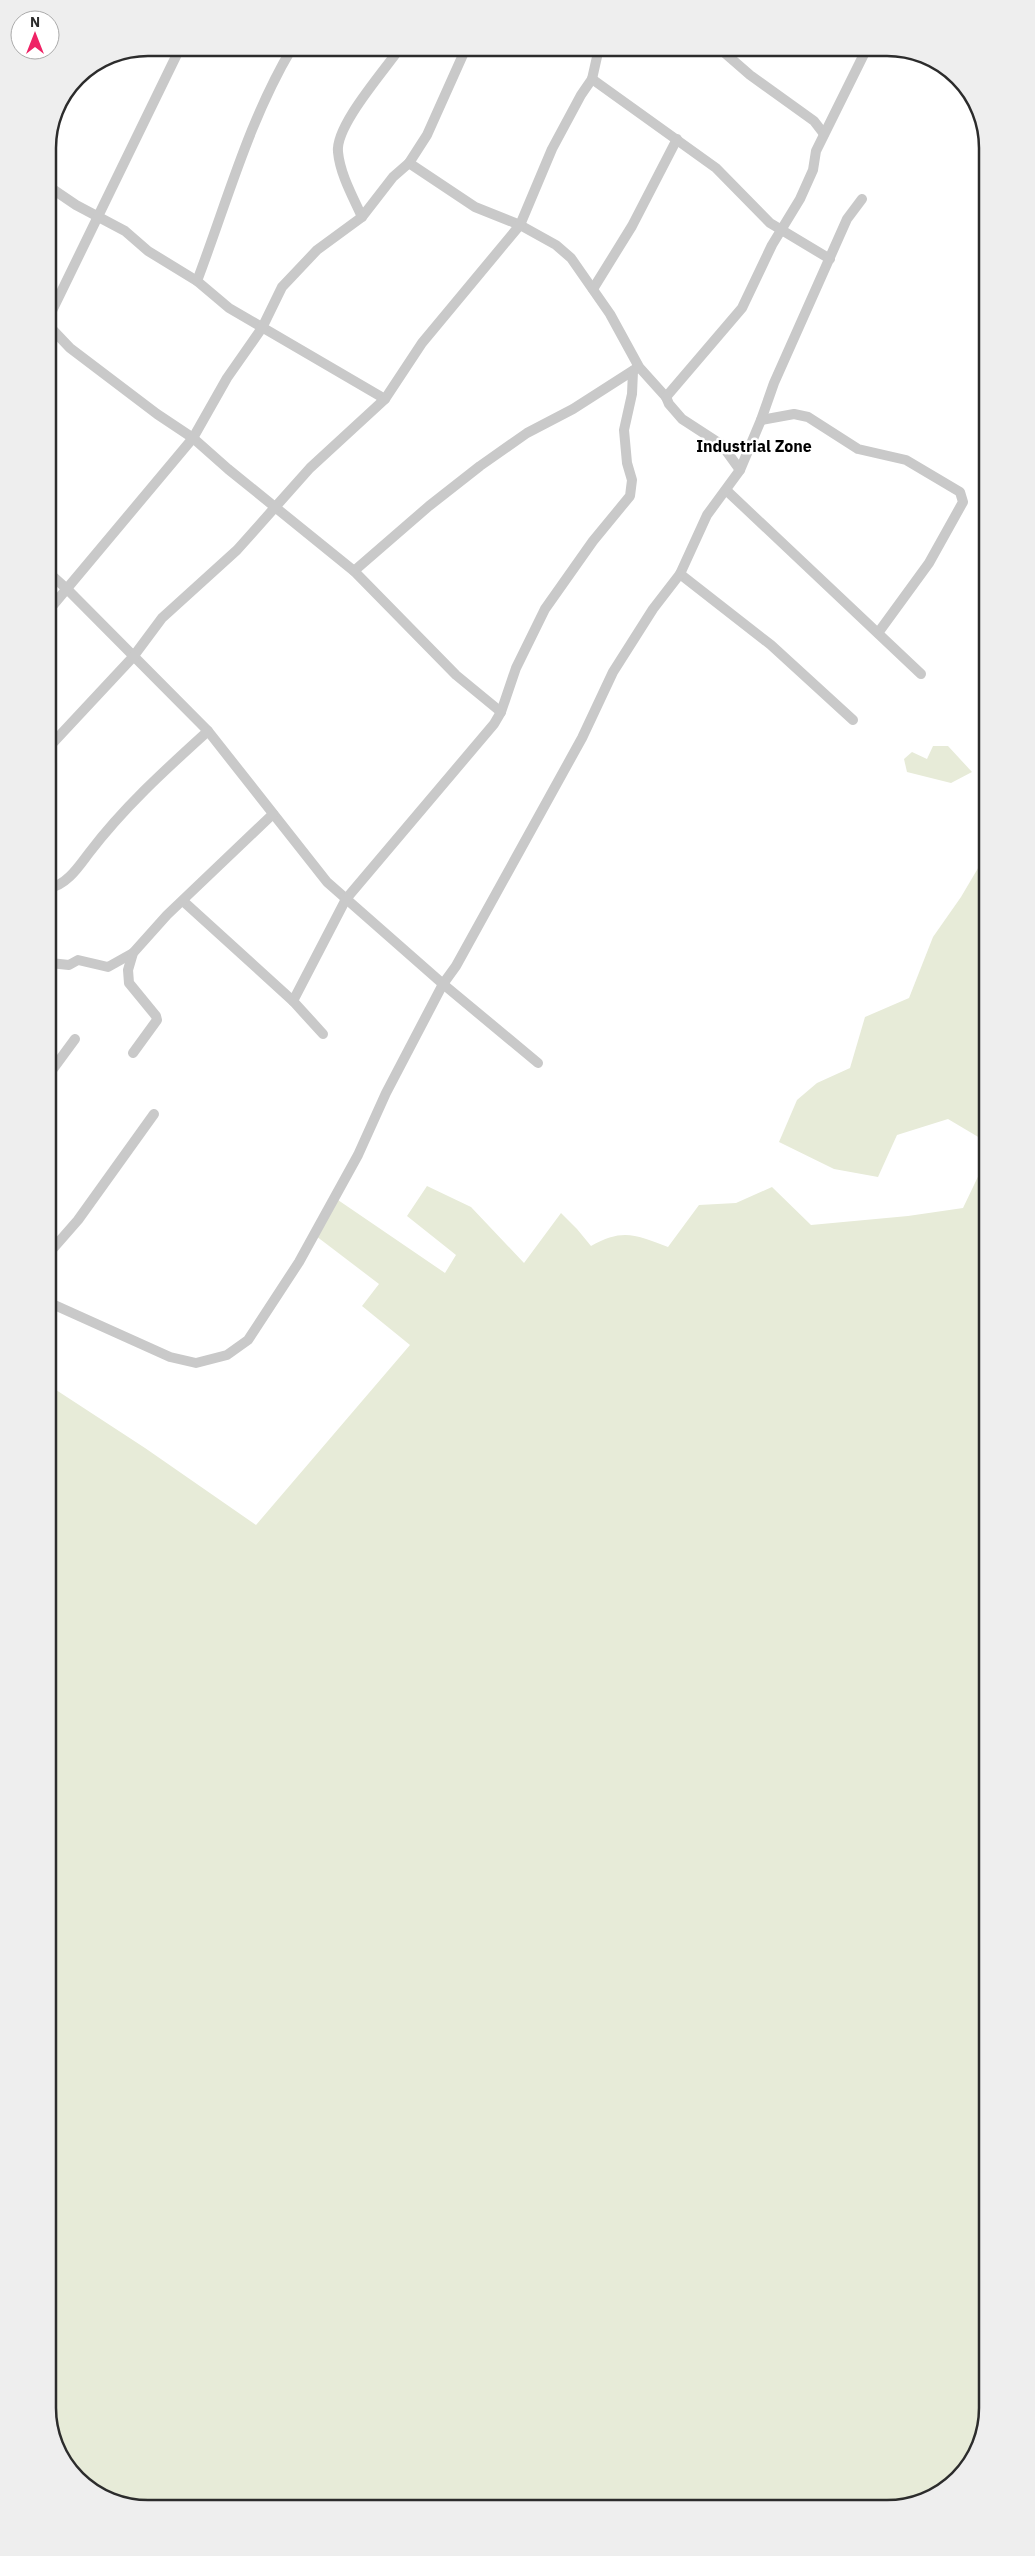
<svg xmlns="http://www.w3.org/2000/svg" width="1035" height="2556" font-family="'IBM Plex Sans',sans-serif">
  <style>
    .green { fill: #e7ebd8 }
    .lines { fill: none; stroke-linecap: round; stroke-linejoin: round }
    .street { stroke: #c9c9c9; stroke-width: 10 }
    .labels { text-anchor: middle; dominant-baseline: central; stroke-width: 5; stroke-linejoin: round; paint-order: stroke }
    .quarter-label { font-size: 16px; font-weight: bold; fill: #000; stroke: #fff }
    .rim { fill: none; stroke: #2c2c2c; stroke-width: 2.5 }
  </style>
  <rect width="100%" height="100%" fill="#fff"/>
  <!-- green -->
  <g class="green">
    <polygon points="933,746 948,746 972,772 951,783 907,772 904,759 912,752 927,759"/>
    <polygon points="984,858 985,1141 948,1119 897,1135 878,1177 834,1169 779,1142 797,1100 817,1083 850,1068 865,1017 909,998 933,937 961,897"/>
    <path d="M 985,1162 L 987,2408 L 967,2469 L 919,2503 L 142,2508 L 87,2487 L 53,2440 L 50,1386 L 145,1448 L 256,1525 L 410,1345 L 362,1306 L 379,1284 L 316,1236 L 338,1200 L 445,1273 L 456,1255 L 407,1216 L 427,1186 L 471,1207 L 524,1263 L 561,1213 L 577,1229 L 591,1246 C 623,1228 636,1235 668,1247 L 699,1205 L 736,1203 L 772,1187 L 811,1225 L 908,1216 L 963,1208 Z"/>
  </g>
  <g class="lines">
    <!-- street -->
    <g class="street">
      <polyline points="466,48 427,135 409,163 475,207 520,225 556,245 571,258 610,314 639,367 666,397 669,404 682,419 722,445 740,470"/>
      <polyline points="719,48 750,75 814,121 824,134"/>
      <polyline points="592,79 716,168 770,223 830,259"/>
      <polyline points="48,186 76,205 125,231 148,251 197,281 229,308 385,399"/>
      <path d="M 362,217 C 353,197 340,174 338,152 C 335,126 384,71 400,48"/>
      <path d="M 197,281 C 227,202 249,120 292,48"/>
      <polyline points="593,289 632,226 677,139"/>
      <polyline points="49,316 50,327 70,348 157,414 193,438 228,469 354,571 456,675 501,712"/>
      <polyline points="48,319 180,48"/>
      <polyline points="666,397 742,308 772,245 800,199 813,170 816,151 867,48"/>
      <polyline points="761,420 794,414 808,417 858,449 906,460 960,492 963,502 929,563 878,633"/>
      <polyline points="726,490 921,674"/>
      <polyline points="354,571 429,506 480,466 527,433 573,409 637,368"/>
      <polyline points="49,573 68,590 208,731 327,882 443,984 538,1063"/>
      <polyline points="49,610 193,438 227,378 262,328 282,287 317,250 362,217 393,177 409,163"/>
      <polyline points="853,720 771,645 680,574 707,515 740,470 761,420 774,383 847,219 862,199"/>
      <polyline points="49,747 133,657 162,618 237,550 310,468 385,399 422,343 520,225 552,149 581,95 592,79 599,48"/>
      <path d="M 49,888 C 67,885 79,866 89,853 C 124,807 165,770 208,731"/>
      <polyline points="183,901 293,1001 323,1034"/>
      <polyline points="50,963 69,965 78,960 108,967 133,953"/>
      <polyline points="293,1001 346,899 494,724 501,712 516,668 545,609 593,541 630,496 632,480 627,463 624,430 632,394 633,371"/>
      <polyline points="133,1053 157,1020 156,1016 129,983 128,970 133,953 167,915 273,814"/>
      <polyline points="50,1073 75,1039"/>
      <polyline points="50,1252 78,1220 154,1114"/>
      <polyline points="50,1303 170,1357 196,1363 227,1355 248,1340 299,1262 358,1155 386,1093 443,984 456,966 582,738 613,672 653,609 680,574"/>
    </g>
  </g>
  <g class="labels">
    <!-- quarter labels -->
    <g class="quarter-label">
      <text x="754" y="446">Industrial Zone</text>
    </g>
  </g>
  <!-- crop -->
  <path d="M0 0H1035V2556H0ZM148 56H887A92 92 0 0 1 979 148V2408A92 92 0 0 1 887 2500H148A92 92 0 0 1 56 2408V148A92 92 0 0 1 148 56Z" fill="#eee" fill-rule="evenodd"/>
  <path class="rim" d="M148 56H887A92 92 0 0 1 979 148V2408A92 92 0 0 1 887 2500H148A92 92 0 0 1 56 2408V148A92 92 0 0 1 148 56Z"/>
  <!-- north arrow -->
  <g transform="translate(35 35)"><circle r="24" fill="#ffffff" stroke="#ababab"/>
  <path d="M0-4L9 19L0 12L-9 19Z" fill="#ef2265"/>
  <text y="-8" font-size="14" font-weight="bold" text-anchor="middle" fill="#2c2c2c">N</text>
  </g>
</svg>
